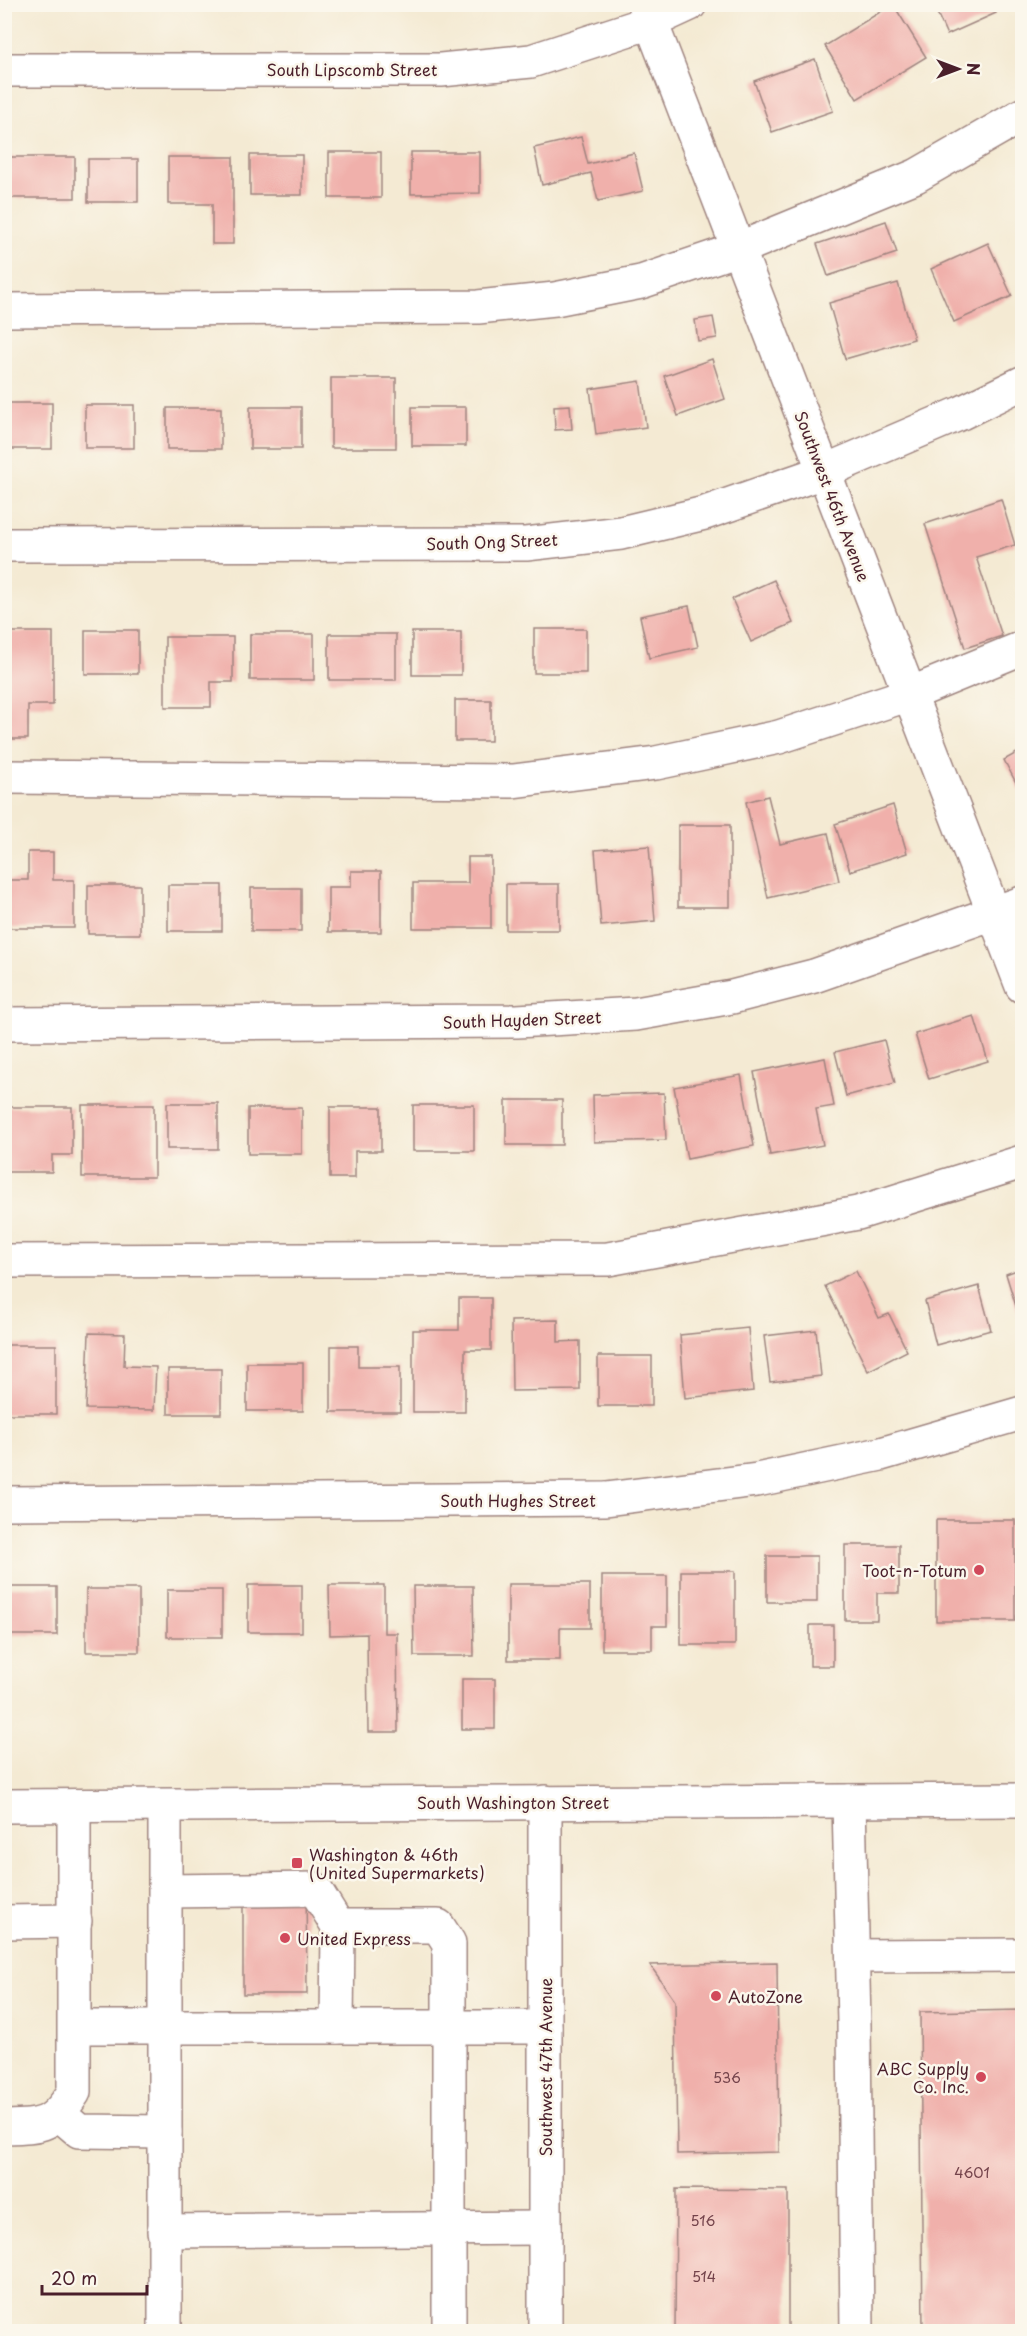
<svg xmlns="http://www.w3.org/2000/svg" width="1027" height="2336" font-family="'Playpen Sans',sans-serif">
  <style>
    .building { fill: #f0b0ab }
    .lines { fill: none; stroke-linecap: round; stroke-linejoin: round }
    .minor-casing { stroke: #9f847f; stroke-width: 36 }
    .major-casing { stroke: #9f847f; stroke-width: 36 }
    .minor { stroke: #fff; stroke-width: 33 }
    .major { stroke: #fff; stroke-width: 33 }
    .poi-dot { fill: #d1495b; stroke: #fbf7ec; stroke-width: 2 }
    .labels { text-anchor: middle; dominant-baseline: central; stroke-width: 5; stroke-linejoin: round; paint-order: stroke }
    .number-label { font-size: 14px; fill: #74434b }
    .street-label { font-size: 16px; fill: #4a1f2b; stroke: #fbf7ec }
    .poi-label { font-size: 16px; fill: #4a1f2b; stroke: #fbf7ec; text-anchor: start }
  </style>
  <rect width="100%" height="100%" fill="#fbf7ec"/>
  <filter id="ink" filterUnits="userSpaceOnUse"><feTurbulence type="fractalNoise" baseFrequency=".0167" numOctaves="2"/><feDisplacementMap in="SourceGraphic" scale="12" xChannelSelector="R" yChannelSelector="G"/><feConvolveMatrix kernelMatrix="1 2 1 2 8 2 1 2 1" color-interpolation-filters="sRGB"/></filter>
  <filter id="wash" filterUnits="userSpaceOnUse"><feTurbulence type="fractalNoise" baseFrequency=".008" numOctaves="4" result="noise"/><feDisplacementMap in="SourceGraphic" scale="24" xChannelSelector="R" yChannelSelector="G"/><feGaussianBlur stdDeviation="1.35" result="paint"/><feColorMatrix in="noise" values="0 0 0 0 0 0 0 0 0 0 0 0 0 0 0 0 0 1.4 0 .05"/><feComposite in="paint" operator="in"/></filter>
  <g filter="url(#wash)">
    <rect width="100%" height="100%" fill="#f4ead3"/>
    <g id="blocks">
      <!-- building -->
      <g class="building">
        <polygon points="893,4 926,57 857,99 825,46"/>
        <polygon points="933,4 992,4 996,13 947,35"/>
        <polygon points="815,59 833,111 772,132 754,81"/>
        <polygon points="581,137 588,164 634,153 643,191 598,201 591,173 542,185 534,148"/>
        <rect x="329" y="152" width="52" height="46"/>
        <polygon points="411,152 480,152 480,193 411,194"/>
        <rect x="250" y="155" width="52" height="40"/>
        <rect x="4" y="157" width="71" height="41"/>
        <polygon points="168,157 233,157 233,244 212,244 212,204 168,204"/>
        <rect x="88" y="159" width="50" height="43"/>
        <polygon points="886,221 897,253 828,276 817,244"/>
        <polygon points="988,243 1012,296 954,322 931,269"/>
        <polygon points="898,283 914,339 845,359 829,303"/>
        <polygon points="713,317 717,338 698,341 695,320"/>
        <polygon points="712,359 725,399 678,416 664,376"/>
        <rect x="331" y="378" width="65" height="70"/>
        <polygon points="640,381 646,427 596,434 590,389"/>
        <rect x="4" y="403" width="48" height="46"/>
        <rect x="85" y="405" width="49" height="43"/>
        <polygon points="570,405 572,429 555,430 554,406"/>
        <rect x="250" y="407" width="51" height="42"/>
        <rect x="412" y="407" width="54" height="39"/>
        <rect x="167" y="408" width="54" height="41"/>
        <polygon points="1001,499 1015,545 976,557 1002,636 965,648 925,524"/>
        <polygon points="774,580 793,623 751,642 732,599"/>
        <polygon points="689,606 698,647 649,658 640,616"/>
        <rect x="534" y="629" width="52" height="44"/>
        <rect x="85" y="630" width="53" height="44"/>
        <polygon points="4,632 53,632 53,705 28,705 28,739 4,739"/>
        <rect x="412" y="632" width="49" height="43"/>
        <rect x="250" y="634" width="64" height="46"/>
        <rect x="329" y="634" width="67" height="46"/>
        <polygon points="165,637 233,637 233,682 211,682 211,707 165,707"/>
        <rect x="455" y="700" width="36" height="41"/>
        <polygon points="1022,750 1022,794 1004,760"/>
        <polygon points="768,796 780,844 828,833 839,881 768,898 746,802"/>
        <polygon points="893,805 907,853 850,871 835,824"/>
        <rect x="678" y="825" width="52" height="82"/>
        <polygon points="649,846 655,921 601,926 595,850"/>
        <polygon points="28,852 53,852 53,880 74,880 74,928 4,928 4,880 28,880"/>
        <polygon points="468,857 491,857 491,928 413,928 413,883 468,883"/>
        <polygon points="351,871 381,871 381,932 328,932 328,887 351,887"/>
        <rect x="506" y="884" width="53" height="46"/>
        <rect x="88" y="885" width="52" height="49"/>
        <rect x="168" y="885" width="54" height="46"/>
        <rect x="251" y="888" width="50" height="43"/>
        <polygon points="974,1016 988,1061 929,1079 915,1034"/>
        <polygon points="884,1040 895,1083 846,1096 835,1052"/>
        <polygon points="825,1058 834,1106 816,1109 823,1145 770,1155 754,1072"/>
        <polygon points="741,1075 754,1146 687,1159 674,1087"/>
        <polygon points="664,1093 666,1140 594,1142 593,1095"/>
        <rect x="506" y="1100" width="56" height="45"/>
        <rect x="167" y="1103" width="51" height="46"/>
        <rect x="82" y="1105" width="72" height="72"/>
        <rect x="413" y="1105" width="61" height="46"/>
        <polygon points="5,1107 72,1107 72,1155 52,1155 52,1172 5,1172"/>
        <polygon points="330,1107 381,1107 381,1151 355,1151 355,1178 330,1178"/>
        <rect x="248" y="1108" width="54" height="46"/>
        <polygon points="1022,1268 1022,1315 1019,1316 1006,1274"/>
        <polygon points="856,1271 879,1318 889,1314 907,1351 868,1371 825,1286"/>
        <polygon points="979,1286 991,1330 936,1345 925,1301"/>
        <polygon points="459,1298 491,1298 491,1350 465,1350 465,1412 413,1412 413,1330 459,1330"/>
        <polygon points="558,1320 558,1342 580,1341 580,1390 512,1391 511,1321"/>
        <polygon points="748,1328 753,1391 685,1398 680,1335"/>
        <polygon points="816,1330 821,1376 770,1382 764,1336"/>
        <polygon points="89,1333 125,1334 124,1366 156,1367 154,1410 86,1409"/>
        <rect x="4" y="1345" width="52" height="69"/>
        <polygon points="331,1346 358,1346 358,1367 400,1367 400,1412 331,1412"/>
        <rect x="598" y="1356" width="54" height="50"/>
        <rect x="247" y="1363" width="56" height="48"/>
        <rect x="168" y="1369" width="53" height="45"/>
        <rect x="936" y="1520" width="79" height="101"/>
        <polygon points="845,1545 899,1545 899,1593 877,1593 877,1620 845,1620"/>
        <rect x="767" y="1556" width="50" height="46"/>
        <rect x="681" y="1571" width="54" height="74"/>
        <polygon points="602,1576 667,1576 667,1626 652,1626 652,1650 602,1650"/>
        <polygon points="508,1584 590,1584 590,1628 560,1628 560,1660 508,1660"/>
        <rect x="248" y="1585" width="54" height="47"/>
        <polygon points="329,1585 384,1585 384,1633 397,1633 398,1732 368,1732 367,1634 330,1635"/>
        <polygon points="413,1586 473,1586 474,1656 414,1656"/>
        <rect x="4" y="1587" width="53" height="48"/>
        <rect x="86" y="1589" width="53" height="63"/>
        <rect x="167" y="1590" width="55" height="47"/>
        <rect x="810" y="1625" width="23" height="41"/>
        <rect x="462" y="1679" width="33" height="50"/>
        <polygon points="306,1879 307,1994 243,1994 243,1880"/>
        <polygon points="777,1962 779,2152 677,2154 675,2001 650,1965"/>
        <polygon points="1022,2010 1022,2332 923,2332 920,2012"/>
        <polygon points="676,2189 788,2190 788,2332 675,2332"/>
      </g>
    </g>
  </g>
  <g filter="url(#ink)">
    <use href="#blocks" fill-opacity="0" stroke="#9f847f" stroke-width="1.5"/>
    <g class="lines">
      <defs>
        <g id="minor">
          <polyline points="4,70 441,70 531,61 651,22 690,4"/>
          <polyline points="4,310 478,307 555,299 641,282 738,249 916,176 1022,115"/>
          <polyline points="4,545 526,544 621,533 705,513 823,472 961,413 1022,383"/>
          <polyline points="4,777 513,781 656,763 779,737 910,694 1022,648"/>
          <polyline points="4,1024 517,1021 636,1014 732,997 814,976 1022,903"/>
          <polyline points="4,1261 608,1259 858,1213 1022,1162"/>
          <polyline points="4,1503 606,1499 757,1480 881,1454 1022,1413"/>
          <polyline points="849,1801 854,2024 857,2332"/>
          <polyline points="545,1802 545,2332"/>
          <polyline points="166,1891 315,1889 338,1926 438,1926 449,1943 449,2332"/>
          <polyline points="4,1922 75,1921"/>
          <polyline points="853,1956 1022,1955"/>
          <polyline points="75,2027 545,2027"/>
          <polyline points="337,2027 338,1926"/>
          <polyline points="59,2114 79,2131 165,2132"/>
          <path d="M 4,2127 C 44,2126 52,2126 74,2092 L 74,1806"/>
          <polyline points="164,2231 545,2228"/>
          <polyline points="165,2332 165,1806"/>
        </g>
        <g id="major">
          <polyline points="644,4 1022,986"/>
          <polyline points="4,1806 1022,1800"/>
        </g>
      </defs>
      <!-- minor casing -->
      <use href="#minor" class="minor-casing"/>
      <!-- major casing -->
      <use href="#major" class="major-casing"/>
      <!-- minor -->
      <use href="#minor" class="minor"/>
      <!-- major -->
      <use href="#major" class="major"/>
    </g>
  </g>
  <!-- markers -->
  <g class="poi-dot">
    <circle cx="979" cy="1570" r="6"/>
    <rect x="291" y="1857" width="12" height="12" rx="3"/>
    <circle cx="285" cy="1938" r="6"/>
    <circle cx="716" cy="1996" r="6"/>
    <circle cx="981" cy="2077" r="6"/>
  </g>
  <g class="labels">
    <!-- number labels -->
    <g class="number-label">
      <text x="727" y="2077">536</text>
      <text x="972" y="2172">4601</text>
      <text x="703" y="2220">516</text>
      <text x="704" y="2276">514</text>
    </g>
    <!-- street labels -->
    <g class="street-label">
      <text x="352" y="69">South Lipscomb Street</text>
      <text transform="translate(833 496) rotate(69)">Southwest 46th Avenue</text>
      <text transform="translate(492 541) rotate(-2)">South Ong Street</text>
      <text transform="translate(522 1019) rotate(-2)">South Hayden Street</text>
      <text x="518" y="1500">South Hughes Street</text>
      <text x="513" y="1802">South Washington Street</text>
      <text transform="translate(545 2067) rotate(-90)">Southwest 47th Avenue</text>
    </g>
    <!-- poi labels -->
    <g class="poi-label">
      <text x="967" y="1570" text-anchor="end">Toot-n-Totum</text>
      <text x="309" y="1854">Washington &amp; 46th<tspan x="309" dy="18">(United Supermarkets)</tspan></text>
      <text x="297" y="1938">United Express</text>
      <text x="728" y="1996">AutoZone</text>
      <text x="969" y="2068" text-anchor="end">ABC Supply<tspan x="969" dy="18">Co. Inc.</tspan></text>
    </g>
  </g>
  <!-- margin -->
  <rect width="1027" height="2336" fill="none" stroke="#fbf7ec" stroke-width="24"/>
  <!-- north arrow -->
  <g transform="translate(958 69) rotate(90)" stroke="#fbf7ec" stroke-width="4.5" paint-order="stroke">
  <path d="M0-4.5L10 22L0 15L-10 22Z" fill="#4a1f2b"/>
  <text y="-9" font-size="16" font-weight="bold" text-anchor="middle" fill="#4a1f2b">N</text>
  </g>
  <!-- scale -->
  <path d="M42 2285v9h105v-9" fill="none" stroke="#4a1f2b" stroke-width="3"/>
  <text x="51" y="2285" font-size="18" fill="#4a1f2b" stroke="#fbf7ec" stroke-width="4.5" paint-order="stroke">20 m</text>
</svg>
